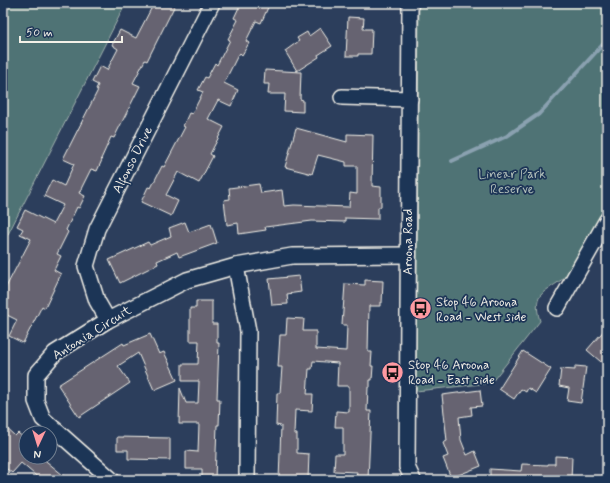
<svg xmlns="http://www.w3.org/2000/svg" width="610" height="483" font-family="Mynerve,sans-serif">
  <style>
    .green { fill: #4f7375; stroke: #a2b2ae }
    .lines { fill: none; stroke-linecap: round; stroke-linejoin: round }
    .stream { stroke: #8aa1b0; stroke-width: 4 }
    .building { fill: #666471; stroke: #f4f1e8 }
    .minor-casing { stroke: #f4f1e8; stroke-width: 18 }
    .minor { stroke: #1d3557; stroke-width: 15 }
    .labels { text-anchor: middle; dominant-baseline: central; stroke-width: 3.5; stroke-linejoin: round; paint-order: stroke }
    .street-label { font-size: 13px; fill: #f4f1e8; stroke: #1d3557 }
    .park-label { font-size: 13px; fill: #b2bfba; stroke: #1d3557 }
    .poi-label { font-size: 13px; fill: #f4f1e8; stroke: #1d3557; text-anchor: start }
  </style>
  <rect width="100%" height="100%" fill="#2c3e5c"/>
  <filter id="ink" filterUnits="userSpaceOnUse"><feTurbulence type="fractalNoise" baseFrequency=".025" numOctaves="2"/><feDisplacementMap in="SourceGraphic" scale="8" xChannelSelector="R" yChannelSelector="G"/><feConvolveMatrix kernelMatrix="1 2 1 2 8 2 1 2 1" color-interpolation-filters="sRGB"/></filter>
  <g filter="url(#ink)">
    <!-- green -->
    <g class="green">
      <polygon points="3,3 126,3 3,244"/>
      <path d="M 419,3 L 607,3 L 607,207 L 565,277 C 546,293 531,291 540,321 L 491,383 L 416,391 Z"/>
    </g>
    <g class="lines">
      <!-- stream -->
      <polyline class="stream" points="452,161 507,136 539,114 607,40"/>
    </g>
    <!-- building -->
    <g class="building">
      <polygon points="154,3 176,3 147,61 145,60 133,83 140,86 114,138 111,137 101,159 102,160 97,171 91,169 79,193 85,196 79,208 77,207 66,230 68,232 57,254 61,256 54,270 61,274 45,308 42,306 23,343 9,336 17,320 3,313 3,293 31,239 20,234 23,229 17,226 25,210 53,224 63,205 44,196 52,180 64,186 74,164 63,159 98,90 96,89 98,85 92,82 100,66 107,70 118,49 112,45 120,30 136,38"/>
      <polygon points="241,3 270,3 261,23 256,21 246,41 249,43 242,55 240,53 237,57 224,83 238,90 231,106 218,100 208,119 224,127 210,154 213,156 199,183 178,172 166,195 178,201 171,216 141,202 148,187 151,188 162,166 164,167 185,127 183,126 189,113 192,114 203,92 198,90 205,77 207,78 215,63 217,65 230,40 228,39 238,20 234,18"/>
      <polygon points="348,17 364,18 363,29 372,29 371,54 358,54 358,56 346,56"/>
      <polygon points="320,28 332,46 318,55 319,57 297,71 285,51 299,41 297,38 307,32 309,36"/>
      <polygon points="265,70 301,72 300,99 303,100 303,112 284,111 285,94 268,94 269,84 264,84"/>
      <polygon points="296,128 347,142 347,134 373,135 372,186 381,187 381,207 378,207 378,219 345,218 345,222 312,221 265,227 266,230 239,234 238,223 227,225 224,200 230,199 229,188 259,184 261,193 282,190 284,206 294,205 349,207 350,193 357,194 357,166 346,166 346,162 318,155 312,174 285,167"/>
      <polygon points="185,222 189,232 211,224 217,243 179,257 177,252 157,261 158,264 120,283 109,260 148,242 150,245 171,236 169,228"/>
      <polygon points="299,276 301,292 287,294 288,304 272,305 269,279"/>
      <polygon points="365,280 383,281 382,303 380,303 380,306 369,306 368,352 372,352 371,366 373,366 372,380 370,380 370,387 368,387 367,411 371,411 368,480 356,480 357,472 334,471 335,454 343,454 343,427 335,427 336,411 349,412 349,386 337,386 338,363 313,361 312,369 309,369 307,394 313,394 312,411 295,410 294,434 297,434 297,453 309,454 308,480 279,480 281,426 276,425 277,393 280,393 282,367 278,367 280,335 286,335 287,318 304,319 303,331 316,331 316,349 346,351 347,325 342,325 345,284 365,285"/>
      <polygon points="196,301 212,301 212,324 217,324 217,343 219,343 217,399 220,399 219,425 217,425 215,480 202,480 202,469 186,469 186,451 198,452 199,424 179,424 180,388 186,403 198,403 199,381 182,381 182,364 198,364 199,341 190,341 190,308 196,308"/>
      <polygon points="607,327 607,367 587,350"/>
      <polygon points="150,334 159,354 164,352 177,380 154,390 138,353 118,366 130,383 79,417 58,385 123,343 124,345"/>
      <polygon points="523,351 551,369 536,393 528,388 526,392 521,389 514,399 499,389"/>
      <polygon points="575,366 586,367 581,403 567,401 569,388 559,386 561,369 575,370"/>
      <polygon points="480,390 482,406 471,407 472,415 459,417 461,440 467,455 475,451 481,466 451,478 443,458 448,456 443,443 447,441 442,395"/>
      <polygon points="3,425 15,436 18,433 26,440 26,457 41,457 69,480 41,480 21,463 12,473 3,466"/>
      <polygon points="117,437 170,438 170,460 128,459 128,450 117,450"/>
      <polygon points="555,456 572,457 571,480 490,480 490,469 521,471 522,464 548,465 548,464 555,464"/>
    </g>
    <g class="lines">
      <defs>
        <g id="minor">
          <polyline points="410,3 407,467 413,480"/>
          <polyline points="342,97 410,99"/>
          <polyline points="236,266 248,331 247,480"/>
          <polyline points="557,308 607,220"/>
          <polyline points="108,320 97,301 86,266 97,229 212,3"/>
          <polyline points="112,480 43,419 36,401 36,375 55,353 108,320 187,280 236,266 292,256 407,255"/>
        </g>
      </defs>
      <!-- minor casing -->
      <use href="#minor" class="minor-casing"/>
      <!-- minor -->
      <use href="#minor" class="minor"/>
    </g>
  </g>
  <!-- icons -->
  <defs>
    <symbol id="bus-disc" viewBox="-11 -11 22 22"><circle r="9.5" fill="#ff9aa2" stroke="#1d3557"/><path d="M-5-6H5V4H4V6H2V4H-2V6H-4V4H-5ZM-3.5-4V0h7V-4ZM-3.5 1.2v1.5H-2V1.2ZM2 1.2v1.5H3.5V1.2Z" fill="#111"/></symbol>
  </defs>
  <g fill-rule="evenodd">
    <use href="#bus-disc" x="408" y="296" width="25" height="25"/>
    <use href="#bus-disc" x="380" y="360" width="25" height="25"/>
  </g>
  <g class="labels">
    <!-- street labels -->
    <g class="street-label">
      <text transform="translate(133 160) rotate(-63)">Alfonso Drive</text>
      <text transform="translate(408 242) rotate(-90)">Aroona Road</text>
      <text transform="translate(92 333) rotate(-32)">Antonia Circuit</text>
    </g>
    <!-- park labels -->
    <g class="park-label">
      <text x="512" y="174">Linear Park<tspan x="512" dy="15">Reserve</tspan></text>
    </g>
    <!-- poi labels -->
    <g class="poi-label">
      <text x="436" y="302">Stop 46 Aroona<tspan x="436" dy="15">Road - West side</tspan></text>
      <text x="408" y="365">Stop 46 Aroona<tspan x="408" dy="15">Road - East side</tspan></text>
    </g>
  </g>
  <!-- margin -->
  <rect width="610" height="483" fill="none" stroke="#1d3557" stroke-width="16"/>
  <rect x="8" y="8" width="594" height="467" fill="none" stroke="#f4f1e8" stroke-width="1.5" filter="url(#ink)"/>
  <!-- north arrow -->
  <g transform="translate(38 445) rotate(184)"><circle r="19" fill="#1d3557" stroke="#738091"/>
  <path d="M0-3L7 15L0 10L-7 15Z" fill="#ff9aa2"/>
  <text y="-6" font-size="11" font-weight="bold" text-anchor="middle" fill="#f4f1e8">N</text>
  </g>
  <!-- scale -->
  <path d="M20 36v6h102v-6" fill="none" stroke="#f4f1e8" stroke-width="2"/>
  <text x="26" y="36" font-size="12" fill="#f4f1e8" stroke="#1d3557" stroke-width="3" paint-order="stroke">50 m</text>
</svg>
